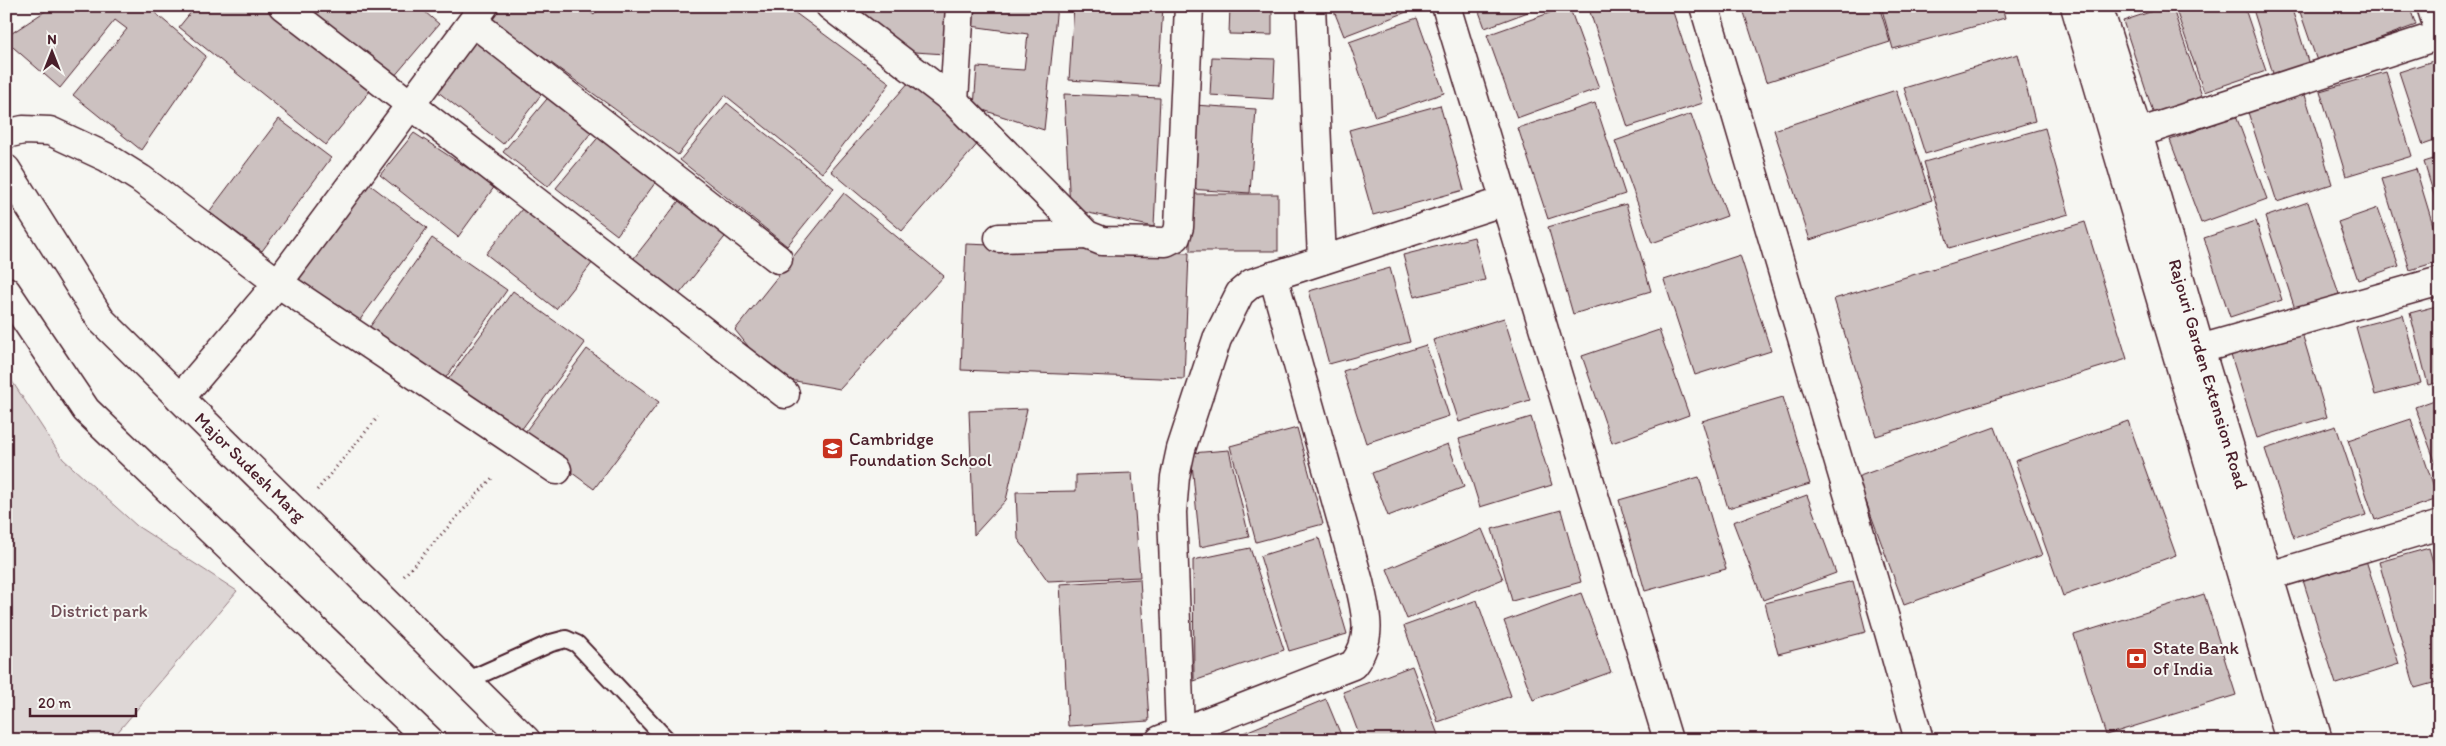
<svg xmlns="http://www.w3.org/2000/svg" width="2446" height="746" font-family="Itim,sans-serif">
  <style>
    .green { fill: #ddd6d5; stroke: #947a80 }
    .building { fill: #ccc1c0; stroke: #4a1f2b }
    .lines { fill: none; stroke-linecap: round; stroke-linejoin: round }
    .service-casing { stroke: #4a1f2b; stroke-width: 20 }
    .minor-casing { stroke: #4a1f2b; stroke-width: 31 }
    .tertiary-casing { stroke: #4a1f2b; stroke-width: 31 }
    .path { stroke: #4a1f2b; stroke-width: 3; stroke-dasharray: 1 4; stroke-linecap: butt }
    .service { stroke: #f6f6f2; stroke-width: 16 }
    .minor { stroke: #f6f6f2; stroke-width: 28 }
    .tertiary { stroke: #f6f6f2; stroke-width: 28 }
    .labels { text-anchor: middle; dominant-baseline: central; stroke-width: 4; stroke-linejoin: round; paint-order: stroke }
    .street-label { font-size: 18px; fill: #4a1f2b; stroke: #f6f6f2 }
    .poi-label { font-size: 18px; fill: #4a1f2b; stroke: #f6f6f2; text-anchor: start }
    .park-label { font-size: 18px; fill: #6f4d56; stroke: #f6f6f2 }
  </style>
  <rect width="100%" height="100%" fill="#f6f6f2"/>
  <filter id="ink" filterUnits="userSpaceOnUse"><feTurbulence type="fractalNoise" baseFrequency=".02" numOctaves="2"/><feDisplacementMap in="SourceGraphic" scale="10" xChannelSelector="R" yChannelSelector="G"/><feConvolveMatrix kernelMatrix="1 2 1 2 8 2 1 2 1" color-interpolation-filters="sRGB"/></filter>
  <g filter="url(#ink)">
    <!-- green -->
    <polygon class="green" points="6,372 63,459 137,526 237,591 111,740 6,740"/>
    <!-- building -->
    <g class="building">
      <polygon points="53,6 71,6 78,13 84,6 147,6 206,56 141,150 73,95 127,29 115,20 60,88 6,41 6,37"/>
      <polygon points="196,6 265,6 370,91 326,145 179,27"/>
      <polygon points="322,6 418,6 439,24 393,78 316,13"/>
      <polygon points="492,6 583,6 594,15 601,6 786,6 890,83 822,173 725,95 678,155 485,15"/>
      <polygon points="850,6 946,6 945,54 900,51"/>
      <polygon points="975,6 1057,6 1044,130 974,107 977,67 1024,70 1028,34 971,26"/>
      <polygon points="1074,6 1163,6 1158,86 1069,80"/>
      <polygon points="1230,6 1272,6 1272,35 1229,34"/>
      <polygon points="1332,6 1416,6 1417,8 1344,36"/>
      <polygon points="1477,6 1544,6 1485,28"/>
      <polygon points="1569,6 1599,88 1517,118 1487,35"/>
      <polygon points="1588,6 1671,6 1703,103 1628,127"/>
      <polygon points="1742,6 1879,6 1890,42 1766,82"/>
      <polygon points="1881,6 2002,6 2005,18 1893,49"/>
      <polygon points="2168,6 2172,6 2204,102 2155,118 2123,21"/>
      <polygon points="2187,6 2244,6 2266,71 2204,92 2176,10"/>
      <polygon points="2252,6 2291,6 2310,68 2275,80"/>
      <polygon points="2298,6 2409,6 2416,25 2317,61"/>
      <polygon points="1417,18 1444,93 1375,117 1349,42"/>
      <polygon points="479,35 547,87 503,144 437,91"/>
      <polygon points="2018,54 2035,121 1925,154 1904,88"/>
      <polygon points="1212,57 1275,59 1273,99 1210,95"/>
      <polygon points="2433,61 2440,81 2440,139 2423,145 2399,72"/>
      <polygon points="2386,72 2412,156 2346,176 2320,91"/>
      <polygon points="910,81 980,141 902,231 831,171"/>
      <polygon points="2302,85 2332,184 2277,202 2245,103"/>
      <polygon points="1896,90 1932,200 1810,240 1774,130"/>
      <polygon points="551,94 594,129 548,187 503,152"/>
      <polygon points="1064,94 1160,98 1154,227 1070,209"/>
      <polygon points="727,103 834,188 787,246 680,160"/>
      <polygon points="1595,103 1625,194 1548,219 1518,128"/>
      <polygon points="1194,105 1256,109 1250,193 1188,189"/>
      <polygon points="1440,105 1464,190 1373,215 1349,130"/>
      <polygon points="1691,114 1727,216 1652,243 1615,141"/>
      <polygon points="2236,116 2267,199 2201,223 2170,140"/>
      <polygon points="279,119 331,158 262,251 209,212"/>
      <polygon points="2045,128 2069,214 1949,248 1924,162"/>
      <polygon points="414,133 495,186 458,237 380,175"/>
      <polygon points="601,134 658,179 617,235 556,188"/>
      <polygon points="2440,157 2440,215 2424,162"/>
      <polygon points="2416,169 2440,248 2440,261 2410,270 2382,179"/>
      <polygon points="369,184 427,228 354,328 297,281"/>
      <polygon points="844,193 944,276 840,389 773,377 735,330"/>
      <rect x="1190" y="194" width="88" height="57"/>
      <polygon points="682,197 728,233 677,297 630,263"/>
      <polygon points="2308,202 2339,294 2295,309 2265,217"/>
      <polygon points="1626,204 1651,291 1573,314 1548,227"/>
      <polygon points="2378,208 2399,266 2358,280 2338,222"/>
      <polygon points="522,209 593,262 556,309 486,254"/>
      <polygon points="2256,221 2282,300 2230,317 2204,238"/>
      <polygon points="2085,222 2127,359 1876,436 1834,299"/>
      <polygon points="1474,237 1485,280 1414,297 1403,255"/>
      <polygon points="432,238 507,290 440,386 365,334"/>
      <polygon points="966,244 1189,253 1184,379 961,370"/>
      <polygon points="1740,255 1771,351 1695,375 1664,280"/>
      <polygon points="1390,268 1410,342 1329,364 1309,291"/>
      <polygon points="513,291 585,343 516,437 444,385"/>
      <polygon points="2440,305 2440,382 2428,385 2410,313"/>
      <polygon points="2403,315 2421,383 2375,395 2356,327"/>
      <polygon points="1504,318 1530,400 1459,422 1433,340"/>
      <polygon points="1659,330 1689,415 1612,443 1582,356"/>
      <polygon points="2301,330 2327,417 2257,438 2230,352"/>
      <polygon points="1426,345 1449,416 1366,443 1343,371"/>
      <polygon points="587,349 659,402 594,489 522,436"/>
      <polygon points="1783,397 1810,484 1728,508 1702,421"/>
      <polygon points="2440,398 2440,475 2415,407"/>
      <polygon points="1027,409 1006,500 974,535 969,411"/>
      <polygon points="1531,417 1552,485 1480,507 1459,439"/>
      <polygon points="2411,419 2438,499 2375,520 2348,440"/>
      <polygon points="2128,421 2176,555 2063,596 2015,461"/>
      <polygon points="2336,426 2366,515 2294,538 2265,449"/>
      <polygon points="1995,427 2042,555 1904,605 1857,477"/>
      <polygon points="1297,428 1323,524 1256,542 1230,446"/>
      <polygon points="1448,444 1464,487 1388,516 1372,473"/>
      <polygon points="1229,450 1249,537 1200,547 1191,453"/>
      <polygon points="1132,473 1140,577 1048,581 1018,539 1016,492 1076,491 1076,475"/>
      <polygon points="1699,477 1726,569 1645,591 1619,500"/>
      <polygon points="1807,495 1836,573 1763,600 1733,522"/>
      <polygon points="1561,510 1581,582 1512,601 1492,529"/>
      <polygon points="1482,529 1503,579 1407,619 1387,569"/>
      <polygon points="1319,538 1347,634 1289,651 1260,556"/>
      <polygon points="1250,548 1284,650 1194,681 1193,560"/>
      <polygon points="2429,548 2440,587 2440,681 2415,688 2379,562"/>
      <polygon points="2364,554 2399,664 2336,684 2301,574"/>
      <polygon points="1140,579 1149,721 1068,726 1060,584"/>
      <polygon points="1853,581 1866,632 1778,654 1765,603"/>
      <polygon points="1581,593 1611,672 1533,700 1504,621"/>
      <polygon points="2204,594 2236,695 2106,735 2074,635"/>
      <polygon points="1477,600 1511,696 1438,722 1404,626"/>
      <polygon points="1412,666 1440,740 1361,740 1343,692"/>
      <polygon points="1326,699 1343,740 1246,740 1243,733"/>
    </g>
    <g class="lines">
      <defs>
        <polyline id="service" points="466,681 551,643 566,639 577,644 667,740"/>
        <g id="minor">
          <polyline points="283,6 785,394"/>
          <polyline points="830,6 954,101 1087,235 1102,241 1166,242 1176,237 1179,227 1189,6"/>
          <polyline points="1311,6 1322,260"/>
          <polyline points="1446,6 1668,740"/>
          <polyline points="1704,6 1889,632 1919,740"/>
          <polyline points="2075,6 2290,740"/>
          <path id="s1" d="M 2098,6 L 2138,133 L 2200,349 L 2318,740"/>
          <polyline points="2431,6 2440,34"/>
          <polyline points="473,22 778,259"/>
          <polyline points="954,101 960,6"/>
          <polyline points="2138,133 2440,35"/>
          <polyline points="6,134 23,130 50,131 106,157 141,179 278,283 557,470"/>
          <polyline points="999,238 1087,235"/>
          <polyline points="2200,349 2440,281"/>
          <polyline points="180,398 278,283 484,6"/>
          <polyline points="2269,576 2440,525"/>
          <polyline points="1180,732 1172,512 1175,477 1181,449 1217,339 1240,293 1252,283 1505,201"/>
          <path d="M 1160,740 L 1353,665 C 1374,638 1366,613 1359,582 L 1273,276"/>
        </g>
        <g id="tertiary">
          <path id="s2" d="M 6,169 L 101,320 L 526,740"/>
          <polyline points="6,291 86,410 429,740"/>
        </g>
      </defs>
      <!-- service casing -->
      <use href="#service" class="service-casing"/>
      <!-- minor casing -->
      <use href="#minor" class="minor-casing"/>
      <!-- tertiary casing -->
      <use href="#tertiary" class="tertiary-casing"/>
      <!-- path -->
      <g class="path">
        <polyline points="317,490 378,417"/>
        <polyline points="404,576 493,477"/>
      </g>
      <!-- service -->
      <use href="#service" class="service"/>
      <!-- minor -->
      <use href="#minor" class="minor"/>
      <!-- tertiary -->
      <use href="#tertiary" class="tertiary"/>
    </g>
  </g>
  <!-- icons -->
  <defs>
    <symbol id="school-square" viewBox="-11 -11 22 22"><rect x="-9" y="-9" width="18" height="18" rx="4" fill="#c8321e" stroke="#f6f6f2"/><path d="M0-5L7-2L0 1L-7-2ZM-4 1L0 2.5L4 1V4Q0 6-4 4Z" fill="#fff"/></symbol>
    <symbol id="bank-square" viewBox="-11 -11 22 22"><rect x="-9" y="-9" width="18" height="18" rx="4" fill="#c8321e" stroke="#f6f6f2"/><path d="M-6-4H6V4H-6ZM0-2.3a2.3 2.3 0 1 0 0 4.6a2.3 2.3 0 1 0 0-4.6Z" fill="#fff"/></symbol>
  </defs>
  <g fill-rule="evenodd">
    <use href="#school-square" x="820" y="436" width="25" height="25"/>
    <use href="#bank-square" x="2124" y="646" width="25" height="25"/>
  </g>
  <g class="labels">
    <!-- street labels -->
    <g class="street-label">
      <text stroke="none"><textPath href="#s1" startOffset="384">Rajouri Garden Extension Road</textPath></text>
      <text stroke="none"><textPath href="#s2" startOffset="388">Major Sudesh Marg</textPath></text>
    </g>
    <!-- poi labels -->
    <g class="poi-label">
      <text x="849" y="439">Cambridge<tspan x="849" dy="21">Foundation School</tspan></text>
      <text x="2153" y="648">State Bank<tspan x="2153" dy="21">of India</tspan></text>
    </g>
    <!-- park labels -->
    <g class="park-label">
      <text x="99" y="611">District park</text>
    </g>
  </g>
  <!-- margin -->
  <rect width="2446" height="746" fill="none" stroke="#f6f6f2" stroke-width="25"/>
  <rect x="12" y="12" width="2421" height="721" fill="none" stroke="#4a1f2b" stroke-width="2" filter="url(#ink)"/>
  <!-- north arrow -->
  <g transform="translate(52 52)" stroke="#f6f6f2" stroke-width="4" paint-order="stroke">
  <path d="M0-4L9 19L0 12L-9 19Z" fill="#4a1f2b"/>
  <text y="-8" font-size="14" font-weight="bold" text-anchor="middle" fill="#4a1f2b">N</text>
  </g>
  <!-- scale -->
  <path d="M30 708v8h106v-8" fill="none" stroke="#4a1f2b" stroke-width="2.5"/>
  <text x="38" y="708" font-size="15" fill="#4a1f2b" stroke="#f6f6f2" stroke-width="4" paint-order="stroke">20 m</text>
</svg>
